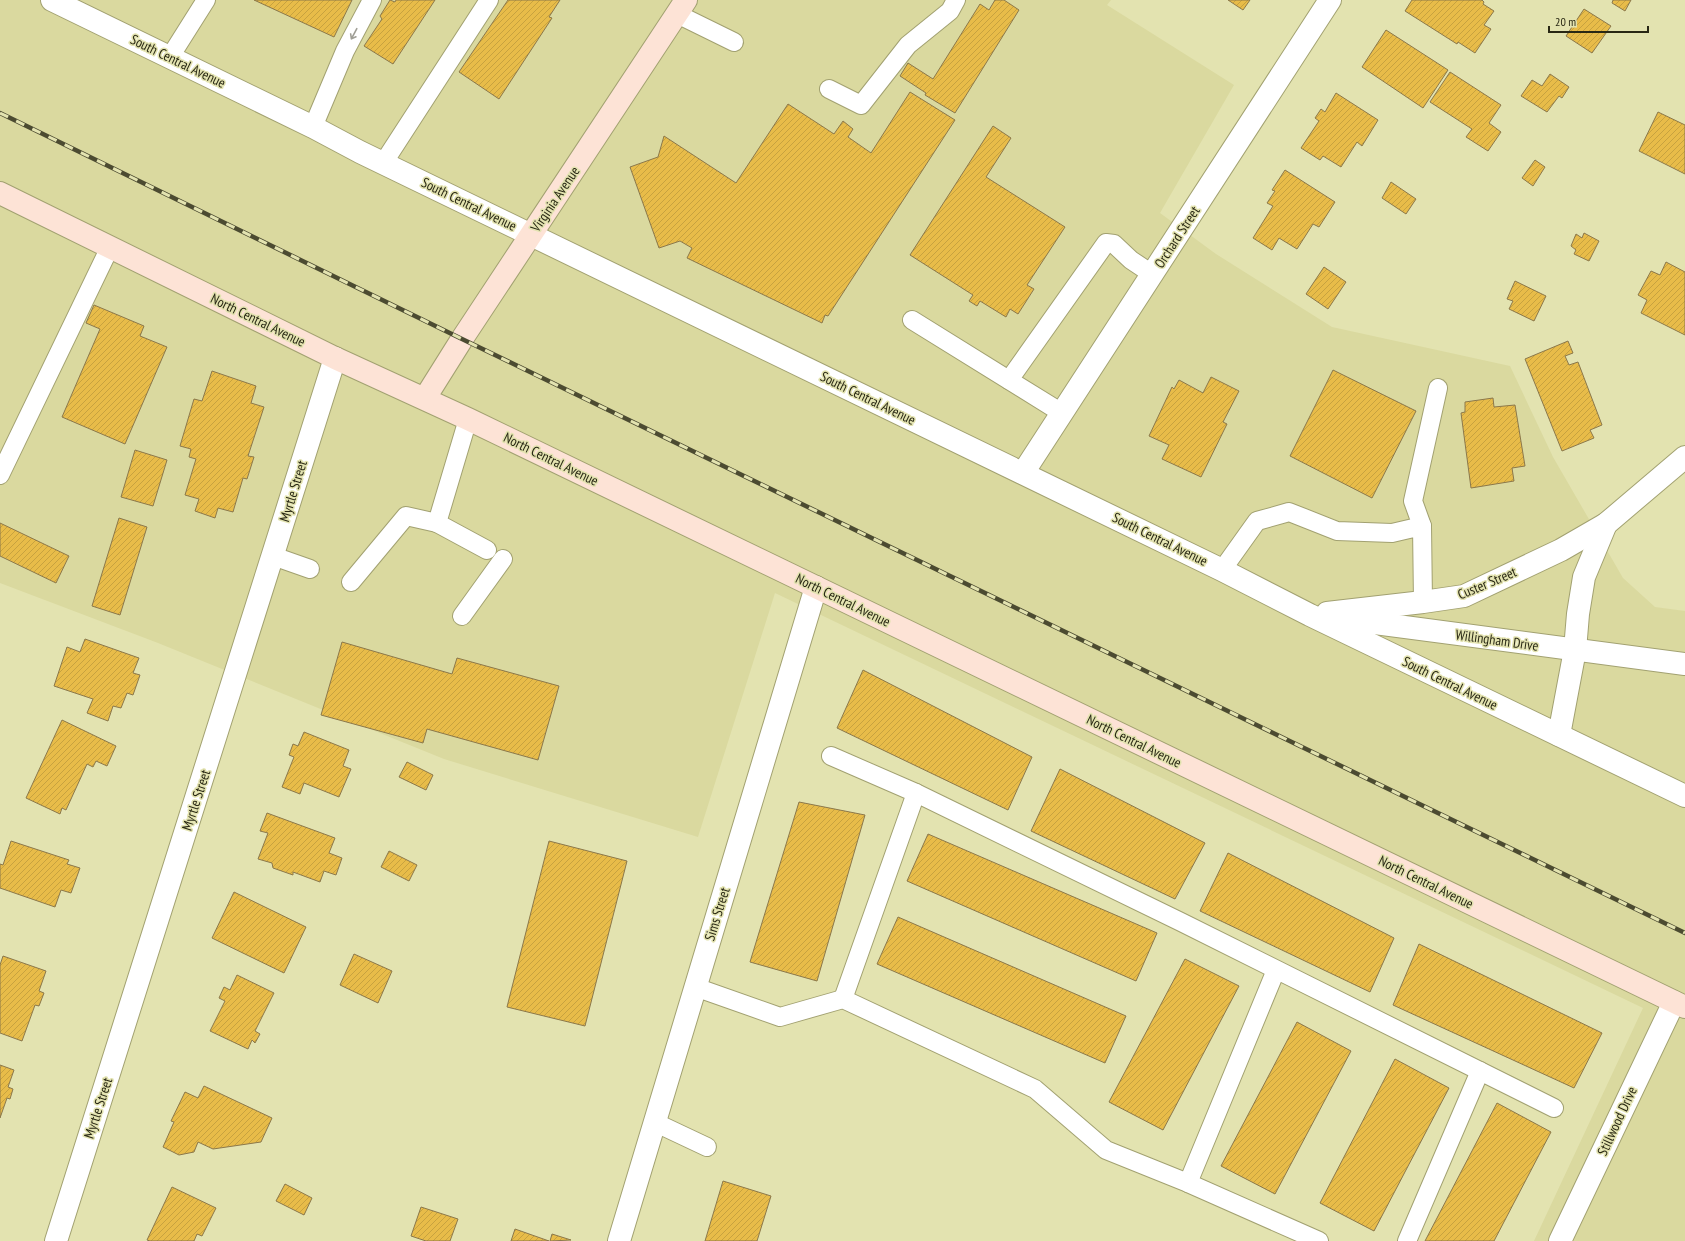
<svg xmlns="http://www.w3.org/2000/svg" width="1685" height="1241" font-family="'PT Sans Narrow',sans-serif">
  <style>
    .built { fill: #dad99f }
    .building { fill: url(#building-hatch); stroke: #8b784b }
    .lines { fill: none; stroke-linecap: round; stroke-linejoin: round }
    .service-casing { stroke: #a2a171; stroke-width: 20 }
    .minor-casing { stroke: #a2a171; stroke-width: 24 }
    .tertiary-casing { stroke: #a2a171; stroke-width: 24 }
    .secondary-casing { stroke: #a2a171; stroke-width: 24 }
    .service { stroke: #fff; stroke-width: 18 }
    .minor { stroke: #fff; stroke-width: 22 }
    .tertiary { stroke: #fff; stroke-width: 22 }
    .secondary { stroke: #fde3d6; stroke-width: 22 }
    .rail-casing { stroke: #4c4b31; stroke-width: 4.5 }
    .rail { stroke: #e3e3b0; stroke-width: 3; stroke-dasharray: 9; stroke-linecap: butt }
    .oneway { stroke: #9f9e95 }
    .labels { text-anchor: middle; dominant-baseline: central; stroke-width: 3; stroke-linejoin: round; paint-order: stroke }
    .street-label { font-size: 14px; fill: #292814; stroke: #e3e3b0 }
  </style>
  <defs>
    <pattern id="building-hatch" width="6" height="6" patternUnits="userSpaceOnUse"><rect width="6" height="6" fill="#e8bc49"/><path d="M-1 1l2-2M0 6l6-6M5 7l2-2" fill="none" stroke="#c7a23f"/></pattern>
  </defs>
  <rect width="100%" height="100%" fill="#e3e3b0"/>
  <!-- built -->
  <polygon class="built" points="0,0 1111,0 1107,5 1234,85 1160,213 1216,254 1332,327 1510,366 1553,457 1623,578 1655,607 1685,611 1685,1241 1534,1241 1643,1008 775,593 698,837 444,759 158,643 0,583"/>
  <!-- building -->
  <g class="building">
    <polygon points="254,0 352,0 334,37"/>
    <polygon points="390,0 395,2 396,0 435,0 393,64 364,46 382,19 380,16"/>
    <polygon points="508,0 560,0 549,17 552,18 499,99 459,72"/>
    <polygon points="995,0 1004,0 1019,10 955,113 925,95 926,93 900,76 908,63 933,79 980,4 989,10"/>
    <polygon points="1228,0 1250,0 1243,10"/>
    <polygon points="1412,0 1482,0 1484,2 1483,4 1494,11 1484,25 1491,29 1475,53 1458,42 1457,44 1405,11"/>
    <polygon points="1613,0 1631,0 1625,11 1612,3"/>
    <polygon points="1584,9 1611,26 1592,53 1566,36"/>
    <polygon points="1386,30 1448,70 1423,108 1362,67"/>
    <polygon points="1450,72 1501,105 1489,123 1501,132 1488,151 1466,137 1472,129 1430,102"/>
    <polygon points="1550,74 1569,87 1562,98 1559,96 1547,112 1521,96 1532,80 1542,86"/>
    <polygon points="910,92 955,120 828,316 825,315 822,323 687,258 692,248 680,241 659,248 630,167 658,157 664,136 736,183 788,104 834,134 843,121 853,129 848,137 871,153"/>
    <polygon points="1336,93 1378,120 1362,146 1357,142 1341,167 1323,156 1320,160 1301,148 1319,121 1315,118 1321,109 1325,112"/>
    <polygon points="1658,112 1685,125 1685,174 1639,151"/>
    <polygon points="993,126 1011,138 986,177 1065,227 1027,285 1034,289 1018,314 1010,309 1006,317 980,301 977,306 969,301 973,295 910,255"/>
    <polygon points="1535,160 1545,167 1533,186 1522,178"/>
    <polygon points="1285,170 1335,202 1319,227 1313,224 1297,249 1279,238 1272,250 1253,238 1273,206 1267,203 1275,191 1272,190"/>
    <polygon points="1391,182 1416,199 1406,214 1382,198"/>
    <polygon points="1584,233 1599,241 1589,261 1574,254 1576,250 1571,246 1576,234 1582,238"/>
    <polygon points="1666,262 1685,272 1685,335 1641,313 1647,300 1638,295 1651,271 1660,275"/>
    <polygon points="1324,267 1346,282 1328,309 1306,294"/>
    <polygon points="1515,281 1546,296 1534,321 1509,309 1513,301 1507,299"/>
    <polygon points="94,305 144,326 140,336 167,347 125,444 62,417 100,329 86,323"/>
    <polygon points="1568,341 1573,353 1565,356 1569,365 1578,362 1602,425 1590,430 1594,438 1562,451 1525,359"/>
    <polygon points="1333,370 1416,411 1372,498 1290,456"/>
    <polygon points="212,371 256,386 251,403 264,407 248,456 254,457 247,479 243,478 233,512 218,508 215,518 195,511 199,499 185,495 196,459 189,457 191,449 180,446 194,399 202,401"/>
    <polygon points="1211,377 1239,391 1223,422 1227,424 1201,477 1162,459 1169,445 1149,436 1172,387 1174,389 1179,380 1203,393"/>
    <polygon points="1493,398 1494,407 1515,405 1525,466 1512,468 1514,481 1471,488 1461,413 1465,412 1465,402"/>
    <polygon points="135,450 167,460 153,506 121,497"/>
    <polygon points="119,518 147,527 120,615 92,606"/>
    <polygon points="0,523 69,556 56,583 0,556"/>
    <polygon points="85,639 139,658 133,673 140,675 133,695 127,693 121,708 113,706 108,721 87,713 93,699 54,686 67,647 80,652"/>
    <polygon points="342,642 452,674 457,658 559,686 538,760 427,729 423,743 321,715"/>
    <polygon points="863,670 1032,757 1008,810 837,728"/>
    <polygon points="62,720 116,746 107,766 96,761 93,767 87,764 66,810 62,808 60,814 26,798"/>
    <polygon points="304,732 349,750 343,766 351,769 339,797 304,783 300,794 282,787 294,757 289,755 293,744 298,746"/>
    <polygon points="407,762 433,775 426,790 399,777"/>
    <polygon points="1060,769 1205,843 1175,899 1031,831"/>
    <polygon points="799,802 865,815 817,981 750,962"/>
    <polygon points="267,813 335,838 329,853 342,858 336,875 324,871 320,882 293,872 293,875 273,868 272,863 258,859 268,833 260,831"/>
    <polygon points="928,834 1157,933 1136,981 907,881"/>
    <polygon points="11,841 69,860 67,864 80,868 71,893 61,890 55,907 0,888 0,864 3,865"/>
    <polygon points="549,841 627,861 585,1026 507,1007"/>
    <polygon points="389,851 417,865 409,881 381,867"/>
    <polygon points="1228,853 1394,938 1370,992 1200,911"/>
    <polygon points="234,892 306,927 284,973 212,938"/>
    <polygon points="898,917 1126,1016 1105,1063 877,964"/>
    <polygon points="1419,944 1602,1033 1574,1088 1393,1005"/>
    <polygon points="354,954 392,971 378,1003 340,985"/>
    <polygon points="3,956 46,971 39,991 44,993 39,1006 35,1005 22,1041 0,1033 0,965"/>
    <polygon points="1185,959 1239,986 1163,1130 1109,1102"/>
    <polygon points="237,975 274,993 255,1031 260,1034 255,1043 252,1040 248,1049 210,1031 225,1001 219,998 224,987 230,990"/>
    <polygon points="1297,1022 1351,1051 1275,1194 1221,1166"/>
    <polygon points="1395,1059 1449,1088 1374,1231 1320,1203"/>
    <polygon points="0,1065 14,1070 8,1087 13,1089 10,1099 7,1098 0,1118"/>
    <polygon points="204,1086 272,1118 261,1142 213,1149 198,1142 194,1152 179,1155 163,1147 174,1122 171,1121 185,1092 198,1098"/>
    <polygon points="1497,1103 1551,1132 1494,1241 1425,1241"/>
    <polygon points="723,1181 771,1196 757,1241 705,1241"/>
    <polygon points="285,1184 312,1198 304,1215 276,1201"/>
    <polygon points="172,1187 216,1208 202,1236 197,1234 194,1241 150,1241 147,1240"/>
    <polygon points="421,1207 458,1219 450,1241 426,1241 411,1236"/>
    <polygon points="515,1229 549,1241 511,1241"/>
    <polygon points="552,1234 571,1240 550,1241"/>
  </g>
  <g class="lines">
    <defs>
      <g id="service">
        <polyline points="677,14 734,42"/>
        <polyline points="170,57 206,0"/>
        <polyline points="829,89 861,105 908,45 950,11 956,0"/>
        <polyline points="313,127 345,51 372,0"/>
        <polyline points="384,162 489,0"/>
        <polyline points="912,320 1062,413"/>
        <polyline points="1009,380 1106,243 1114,244 1131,260 1152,274"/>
        <polyline points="468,419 437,523 487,550"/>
        <polyline points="0,475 110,247"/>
        <polyline points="1422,526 1413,501 1438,388"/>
        <polyline points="273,556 310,569"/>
        <polyline points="1222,570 1257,521 1289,512 1337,531 1392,533 1422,526 1423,602"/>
        <polyline points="351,582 406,516 437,523"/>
        <polyline points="462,616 503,559"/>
        <polyline points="831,756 916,793"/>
        <polyline points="695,987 780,1017 843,999 1035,1089 1106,1150 1188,1183 1319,1241"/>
        <polyline points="843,999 916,793 1181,922 1554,1108"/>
        <polyline points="654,1122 707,1147"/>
        <polyline points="1188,1183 1276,970"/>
        <polyline points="1407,1241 1480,1071"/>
      </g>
      <g id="minor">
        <polyline points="1023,473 1330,0"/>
        <polyline points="1327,613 1423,602 1464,596 1561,550 1606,524 1685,457"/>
        <polyline points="1559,735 1575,650 1578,614 1584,577 1606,524"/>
        <polyline points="56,1241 335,358"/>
        <polyline points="619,1241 816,587"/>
        <polyline points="1560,1241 1674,1002"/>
      </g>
      <g id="tertiary">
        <polyline points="52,0 313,127 360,152 1222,570 1310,615 1685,796"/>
        <polyline points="1329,617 1685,664"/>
      </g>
      <g id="secondary">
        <polyline points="0,193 335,358 468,419 1685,1007"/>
        <polyline points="425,398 462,339 686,0"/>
      </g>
    </defs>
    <!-- service casing -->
    <use href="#service" class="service-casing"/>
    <!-- minor casing -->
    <use href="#minor" class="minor-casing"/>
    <!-- tertiary casing -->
    <use href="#tertiary" class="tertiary-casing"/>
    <!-- secondary casing -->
    <use href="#secondary" class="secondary-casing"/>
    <!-- service -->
    <use href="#service" class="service"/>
    <!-- minor -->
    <use href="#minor" class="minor"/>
    <!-- tertiary -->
    <use href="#tertiary" class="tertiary"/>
    <!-- secondary -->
    <use href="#secondary" class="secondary"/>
    <defs>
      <polyline id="rail" points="0,113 462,339 1685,933"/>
    </defs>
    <!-- rail casing -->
    <use href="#rail" class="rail-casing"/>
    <!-- rail -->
    <use href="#rail" class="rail"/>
  </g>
  <!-- one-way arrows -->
  <defs><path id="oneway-shaft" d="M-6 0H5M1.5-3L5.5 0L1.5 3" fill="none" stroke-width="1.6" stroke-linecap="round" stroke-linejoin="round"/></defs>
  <use class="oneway" href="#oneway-shaft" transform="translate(354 34) rotate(118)"/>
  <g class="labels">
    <!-- street labels -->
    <g class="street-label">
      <text transform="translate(178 61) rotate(26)">South Central Avenue</text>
      <text transform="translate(555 199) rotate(-56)">Virginia Avenue</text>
      <text transform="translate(469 204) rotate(26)">South Central Avenue</text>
      <text transform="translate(1177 237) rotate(-57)">Orchard Street</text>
      <text transform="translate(258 320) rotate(26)">North Central Avenue</text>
      <text transform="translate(868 398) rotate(26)">South Central Avenue</text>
      <text transform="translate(551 459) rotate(26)">North Central Avenue</text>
      <text transform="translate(293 491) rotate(-73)">Myrtle Street</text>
      <text transform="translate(1160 539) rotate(26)">South Central Avenue</text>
      <text transform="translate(1487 583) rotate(-23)">Custer Street</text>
      <text transform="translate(843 600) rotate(26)">North Central Avenue</text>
      <text transform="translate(1497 640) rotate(8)">Willingham Drive</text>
      <text transform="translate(1450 683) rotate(26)">South Central Avenue</text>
      <text transform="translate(1134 741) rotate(26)">North Central Avenue</text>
      <text transform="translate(196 800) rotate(-72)">Myrtle Street</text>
      <text transform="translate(1426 882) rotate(26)">North Central Avenue</text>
      <text transform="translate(717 914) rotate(-73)">Sims Street</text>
      <text transform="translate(98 1108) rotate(-72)">Myrtle Street</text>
      <text transform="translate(1617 1121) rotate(-65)">Stillwood Drive</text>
    </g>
  </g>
  <!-- scale -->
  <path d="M1549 26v6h99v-6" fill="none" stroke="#292814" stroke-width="2"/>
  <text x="1555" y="26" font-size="12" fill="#292814" stroke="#e3e3b0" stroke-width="3" paint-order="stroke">20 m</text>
</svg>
